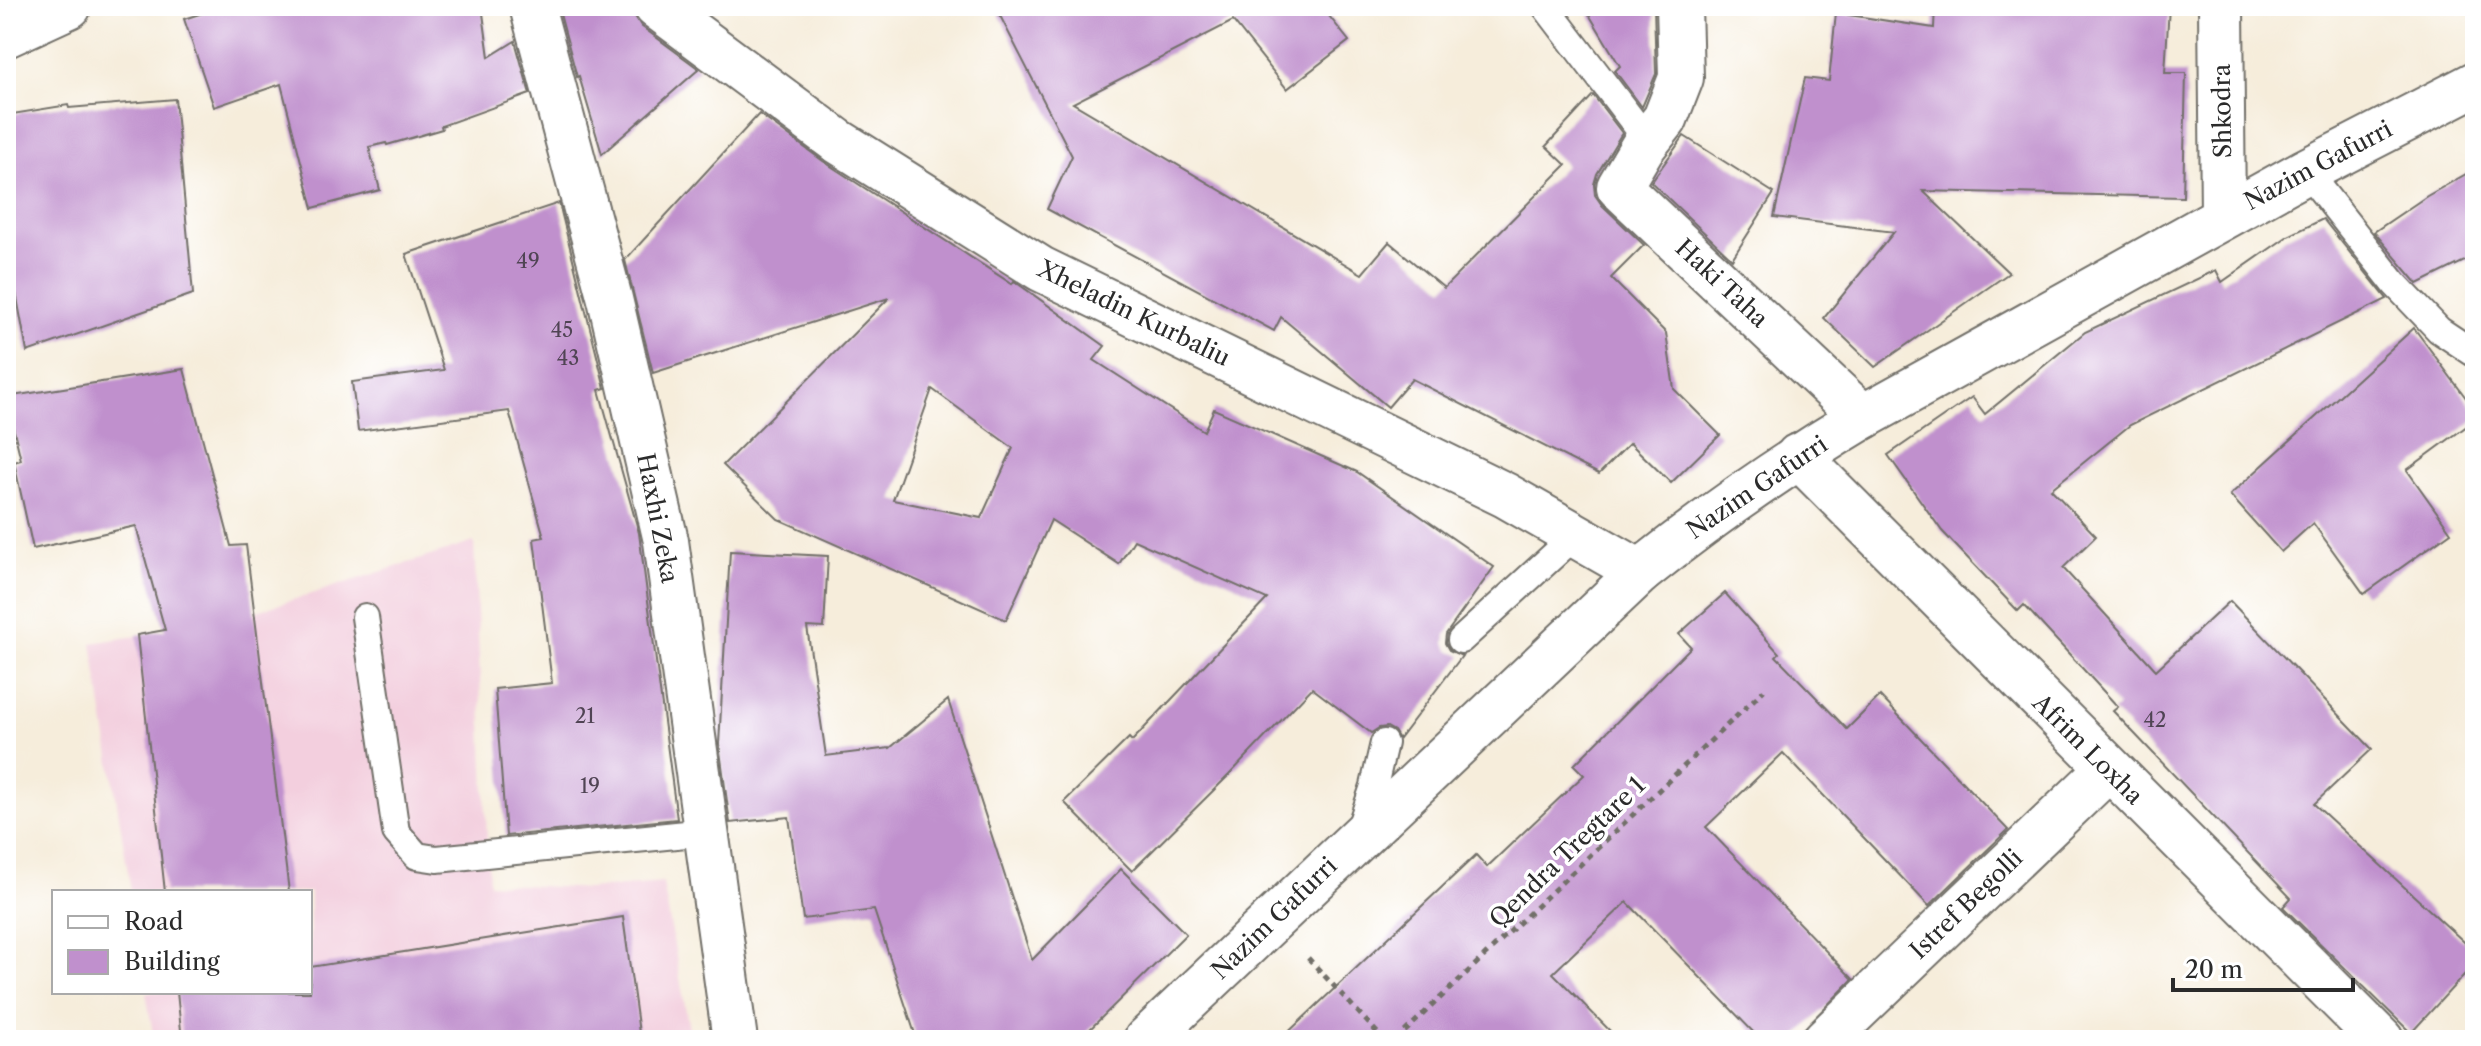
<svg xmlns="http://www.w3.org/2000/svg" width="2481" height="1046" font-family="'Libre Caslon Text',serif">
  <style>
    .built { fill: #f3cfde }
    .building { fill: #c090cd; fill-rule: evenodd }
    .lines { fill: none; stroke-linecap: round; stroke-linejoin: round }
    .service-casing { stroke: #726f69; stroke-width: 30 }
    .minor-casing { stroke: #726f69; stroke-width: 48 }
    .tertiary-casing { stroke: #726f69; stroke-width: 48 }
    .path { stroke: #726f69; stroke-width: 5; stroke-dasharray: 6 6; stroke-linecap: butt }
    .service { stroke: #fff; stroke-width: 26 }
    .minor { stroke: #fff; stroke-width: 44 }
    .tertiary { stroke: #fff; stroke-width: 44 }
    .labels { text-anchor: middle; dominant-baseline: central; stroke-width: 7; stroke-linejoin: round; paint-order: stroke }
    .number-label { font-size: 20px; fill: #504454 }
    .street-label { font-size: 24px; fill: #2b2b2b; stroke: #fff }
  </style>
  <rect width="100%" height="100%" fill="#fff"/>
  <filter id="ink" filterUnits="userSpaceOnUse"><feTurbulence type="fractalNoise" baseFrequency=".0125" numOctaves="2"/><feDisplacementMap in="SourceGraphic" scale="16" xChannelSelector="R" yChannelSelector="G"/><feConvolveMatrix kernelMatrix="1 2 1 2 8 2 1 2 1" color-interpolation-filters="sRGB"/></filter>
  <filter id="wash" filterUnits="userSpaceOnUse"><feTurbulence type="fractalNoise" baseFrequency=".006" numOctaves="4" result="noise"/><feDisplacementMap in="SourceGraphic" scale="32" xChannelSelector="R" yChannelSelector="G"/><feGaussianBlur stdDeviation="1.8" result="paint"/><feColorMatrix in="noise" values="0 0 0 0 0 0 0 0 0 0 0 0 0 0 0 0 0 1.4 0 .05"/><feComposite in="paint" operator="in"/></filter>
  <g filter="url(#wash)">
    <rect width="100%" height="100%" fill="#f6eddb"/>
    <!-- built -->
    <polygon class="built" points="474,542 489,883 588,889 663,883 691,1040 154,1040 146,992 310,992 310,892 131,892 92,643 220,623"/>
    <g id="blocks">
      <!-- building -->
      <g class="building">
        <polygon points="224,6 482,6 489,57 515,41 530,94 441,126 442,129 387,145 386,143 369,147 380,190 313,208 281,84 214,107 184,19"/>
        <polygon points="574,6 629,6 641,26 699,69 602,154 579,76 577,77 560,14"/>
        <polygon points="995,6 1321,6 1349,41 1287,89 1233,21 1073,103 1362,274 1389,242 1444,288 1566,165 1546,146 1593,95 1622,133 1597,174 1594,184 1595,195 1602,205 1644,245 1611,278 1666,333 1674,389 1720,435 1671,483 1630,443 1599,474 1412,379 1388,407 1281,317 1274,331 1047,209 1072,156"/>
        <polygon points="1584,6 1654,6 1656,74 1642,107 1615,71 1620,66"/>
        <polygon points="1935,6 2169,6 2165,73 2186,73 2183,197 1923,191 2009,273 1875,367 1824,318 1894,232 1774,217 1805,78 1829,81 1836,13 1934,28"/>
        <polygon points="175,99 193,294 27,352 6,238 6,115 68,105 69,108"/>
        <path d="M 759,114 L 823,161 L 1012,284 L 1014,281 L 1105,346 L 1094,360 L 1204,431 L 1214,409 L 1357,472 L 1494,567 L 1446,634 L 1445,643 L 1449,650 L 1462,656 L 1399,739 L 1394,731 L 1387,727 L 1379,728 L 1371,733 L 1312,688 L 1229,775 L 1132,871 L 1064,802 L 1129,738 L 1132,741 L 1267,599 L 1134,540 L 1119,564 L 1051,520 L 1006,620 L 778,519 L 723,465 L 889,298 L 653,373 L 625,260 ZM 932,389 L 1013,448 L 981,518 L 893,500 Z"/>
        <polygon points="1684,136 1774,193 1732,259 1651,182"/>
        <polygon points="2475,169 2475,256 2418,284 2374,232 2427,196"/>
        <polygon points="559,203 605,388 599,390 639,533 677,819 506,836 495,689 552,683 534,539 544,537 509,411 358,431 352,382 444,370 406,254"/>
        <polygon points="2323,219 2387,299 2130,425 2051,489 2096,536 2063,568 2156,670 2230,601 2372,749 2314,804 2475,952 2475,963 2411,1033 2283,907 2291,898 2113,711 2118,707 2024,605 2018,611 1942,531 1888,455 1972,397 1985,414 2085,332 2216,270 2222,282 2288,236"/>
        <polygon points="2414,328 2475,410 2475,420 2407,470 2451,532 2364,594 2313,523 2281,552 2230,495"/>
        <polygon points="184,369 231,546 246,545 289,892 165,892 137,635 165,630 136,526 33,549 14,462 21,460 6,397"/>
        <polygon points="730,551 828,556 824,628 807,627 826,756 890,748 948,700 1032,960 1121,869 1186,934 1079,1040 917,1040 874,910 803,919 789,817 730,823 719,744"/>
        <polygon points="1725,593 1779,653 1776,656 1847,729 1880,696 2008,830 1929,906 1783,753 1706,827 1853,979 1793,1040 1761,1040 1627,902 1553,973 1619,1040 1280,1040 1476,855 1487,867 1584,775 1574,765 1691,647 1679,634"/>
        <polygon points="623,917 640,1040 182,1040 177,992 310,992 310,967"/>
      </g>
    </g>
  </g>
  <g filter="url(#ink)">
    <use href="#blocks" fill-opacity="0" stroke="#726f69" stroke-width="2"/>
    <g class="lines">
      <defs>
        <g id="service">
          <polyline points="1545,6 1648,141"/>
          <polyline points="2306,171 2395,284 2439,330 2475,354"/>
          <polyline points="365,617 396,832 417,856 437,859 706,832"/>
          <polyline points="1461,640 1577,534"/>
          <polyline points="1360,828 1374,786 1384,743"/>
        </g>
        <g id="minor">
          <polyline points="656,6 836,140 1041,269 1505,495 1640,572"/>
          <polyline points="1679,6 1681,78 1665,119 1642,148 1619,187 1863,417"/>
          <polyline points="2221,6 2223,216"/>
          <polyline points="6,35 69,6"/>
          <polyline points="1798,456 2381,1040"/>
          <polyline points="1825,1040 2108,769"/>
        </g>
        <g id="tertiary">
          <polyline points="532,6 610,299 666,541 735,1040"/>
          <path d="M 1146,1040 L 1640,572 C 1711,515 1785,464 1863,417 L 2306,171 L 2475,84"/>
        </g>
      </defs>
      <!-- service casing -->
      <use href="#service" class="service-casing"/>
      <!-- minor casing -->
      <use href="#minor" class="minor-casing"/>
      <!-- tertiary casing -->
      <use href="#tertiary" class="tertiary-casing"/>
      <!-- path -->
      <g class="path">
        <polyline points="1308,958 1384,1040"/>
        <polyline points="1396,1040 1764,690"/>
      </g>
      <!-- service -->
      <use href="#service" class="service"/>
      <!-- minor -->
      <use href="#minor" class="minor"/>
      <!-- tertiary -->
      <use href="#tertiary" class="tertiary"/>
    </g>
  </g>
  <g class="labels">
    <!-- number labels -->
    <g class="number-label">
      <text x="528" y="261">49</text>
      <text x="562" y="330">45</text>
      <text x="568" y="358">43</text>
      <text x="585" y="716">21</text>
      <text x="2155" y="720">42</text>
      <text x="590" y="786">19</text>
    </g>
    <!-- street labels -->
    <g class="street-label">
      <text transform="translate(2222 111) rotate(-91)">Shkodra</text>
      <text transform="translate(2318 165) rotate(-28)">Nazim Gafurri</text>
      <text transform="translate(1722 283) rotate(43)">Haki Taha</text>
      <text transform="translate(1134 313) rotate(26)">Xheladin Kurbaliu</text>
      <text transform="translate(1757 487) rotate(-34)">Nazim Gafurri</text>
      <text transform="translate(658 518) rotate(79)">Haxhi Zeka</text>
      <text transform="translate(2088 749) rotate(45)">Afrim Loxha</text>
      <text transform="translate(1567 852) rotate(-44)">Qendra Tregtare 1</text>
      <text transform="translate(1966 904) rotate(-44)">Istref Begolli</text>
      <text transform="translate(1274 918) rotate(-44)">Nazim Gafurri</text>
    </g>
  </g>
  <!-- margin -->
  <rect width="2481" height="1046" fill="none" stroke="#fff" stroke-width="32"/>
  <!-- legend -->
  <rect x="52" y="890" width="260" height="104" fill="#ffffff" stroke="#aaaaaa" stroke-width="2"/>
  <rect x="68" y="916" width="40" height="12" fill="#ffffff" stroke="#aaaaaa" stroke-width="2"/>
  <text x="124" y="930" font-size="24" fill="#2b2b2b">Road</text>
  <rect x="68" y="950" width="40" height="24" fill="#c090cd" stroke="#aaaaaa" stroke-width="2"/>
  <text x="124" y="970" font-size="24" fill="#2b2b2b">Building</text>
  <!-- scale -->
  <path d="M2173 978v12h180v-12" fill="none" stroke="#2b2b2b" stroke-width="4"/>
  <text x="2185" y="978" font-size="24" fill="#2b2b2b" stroke="#ffffff" stroke-width="6" paint-order="stroke">20 m</text>
</svg>
